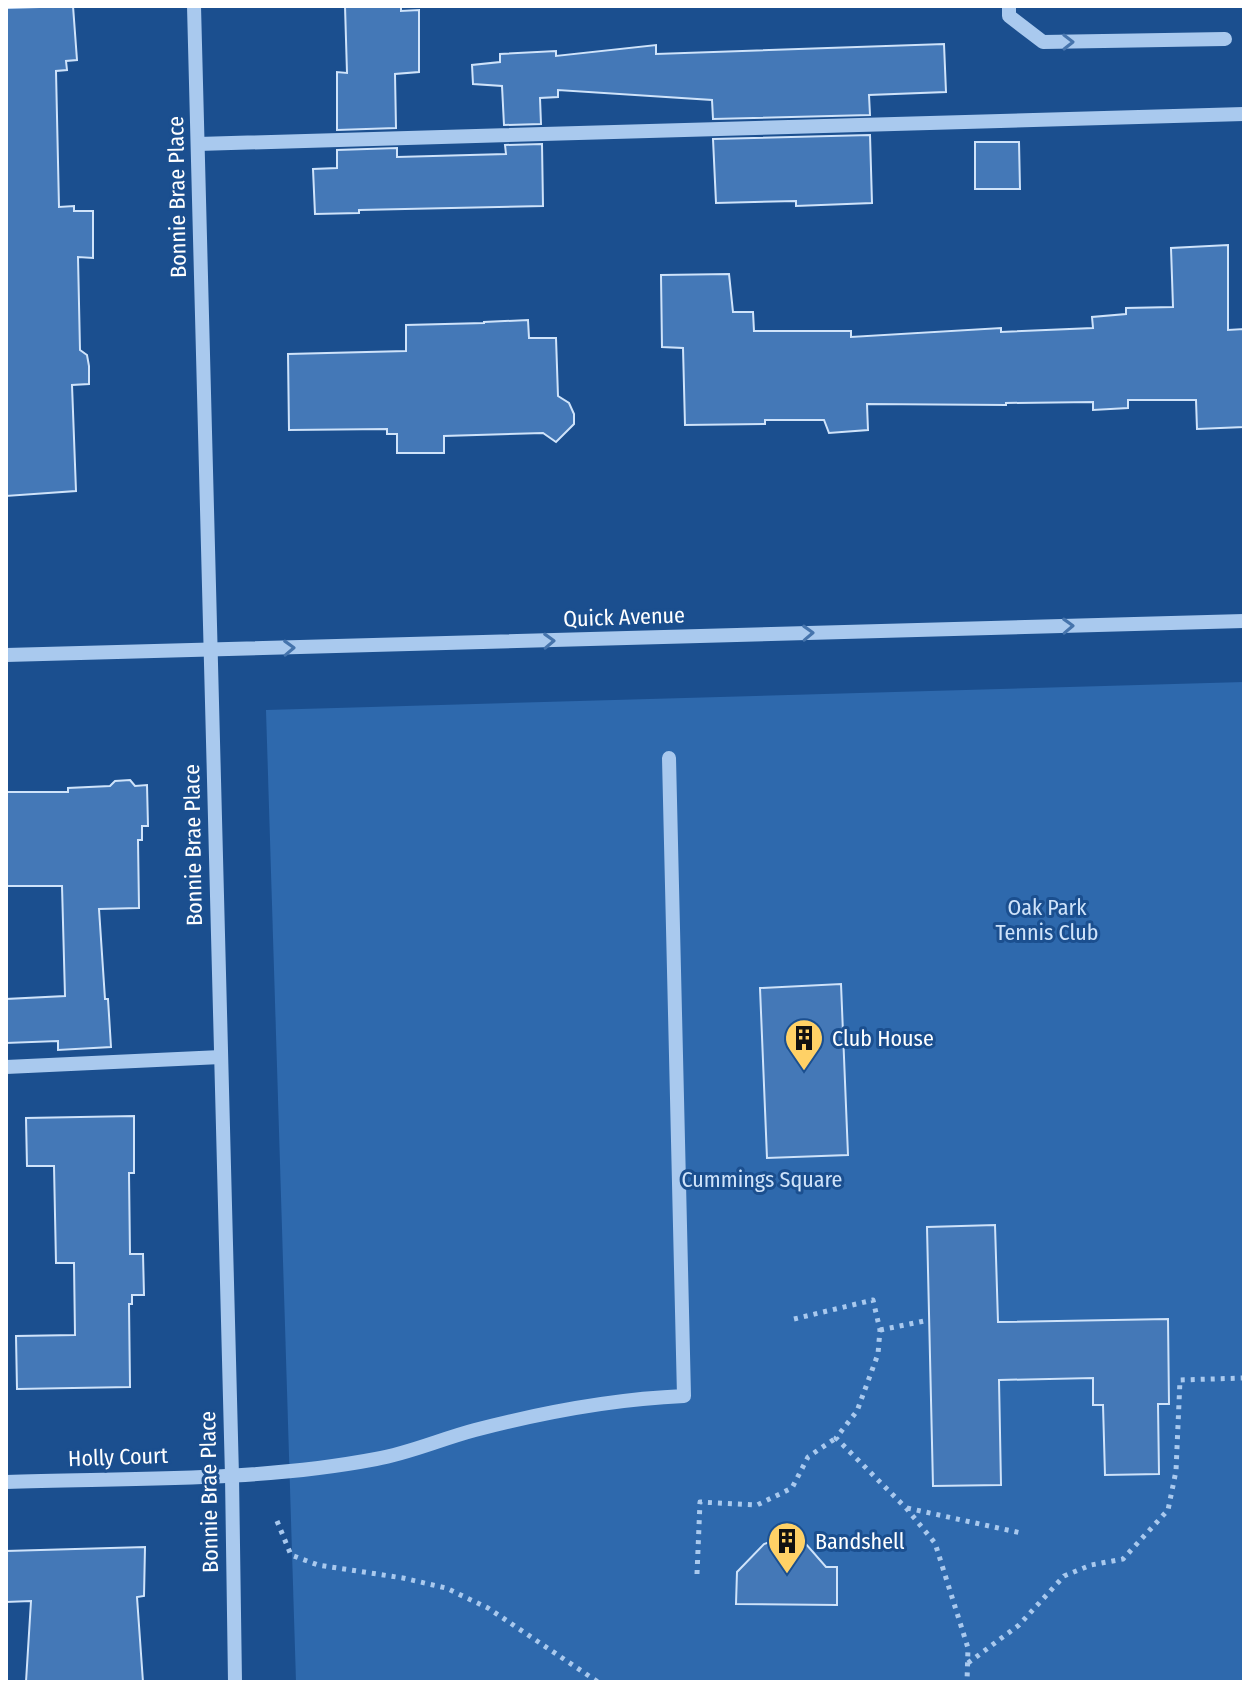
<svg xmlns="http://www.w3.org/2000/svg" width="1250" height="1688" font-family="'Fira Sans Condensed',sans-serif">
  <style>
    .green { fill: #2e69ad }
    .building { fill: #4478b7; stroke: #cfe3fa; stroke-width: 2 }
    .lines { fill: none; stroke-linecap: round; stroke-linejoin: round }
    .path { stroke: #a9c9ee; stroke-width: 5; stroke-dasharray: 4 6; stroke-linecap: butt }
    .minor { stroke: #a9c9ee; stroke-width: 14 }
    .oneway { stroke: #4674ac }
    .labels { text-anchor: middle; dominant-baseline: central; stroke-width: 6; stroke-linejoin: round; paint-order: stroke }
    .street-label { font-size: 22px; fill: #fff; stroke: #1b4f8f }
    .park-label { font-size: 22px; fill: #cfe3fa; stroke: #1b4f8f }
    .poi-label { font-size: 22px; fill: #fff; stroke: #1b4f8f; text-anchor: start }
  </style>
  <rect width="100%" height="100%" fill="#1b4f8f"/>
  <!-- green -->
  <polygon class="green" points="1244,682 1244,1682 296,1682 266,710"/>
  <!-- building -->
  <g class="building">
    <polygon points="73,6 77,60 66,61 67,70 56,71 59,207 74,206 74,211 93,211 93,258 78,257 80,350 87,355 89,366 89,384 72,385 76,491 6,496 6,8"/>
    <polygon points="345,6 401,6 401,11 419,10 419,72 395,74 396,128 337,130 337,72 347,73"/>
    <polygon points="944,44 946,92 869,95 870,115 713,119 712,100 558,90 558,97 540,98 541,124 504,125 502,86 473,84 472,65 500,62 500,54 556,51 556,56 656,45 656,54"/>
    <polygon points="870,135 872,203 796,206 796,201 716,203 713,139"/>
    <polygon points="975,142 1019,142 1020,189 975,189"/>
    <polygon points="542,144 543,206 359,210 359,213 315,214 313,169 337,168 337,150 397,148 397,157 506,154 505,145"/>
    <polygon points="1228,245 1228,330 1244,329 1244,427 1197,429 1196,400 1128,400 1128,408 1093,410 1093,402 1006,403 1006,405 867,404 868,430 829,433 824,420 765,420 765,424 685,425 683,348 662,347 661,275 729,274 733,312 753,312 754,331 851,331 851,337 1001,328 1001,332 1093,328 1092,317 1126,314 1126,308 1173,307 1171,248"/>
    <polygon points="528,320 529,338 556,338 558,396 569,403 574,414 574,424 556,442 543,433 444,436 444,453 397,453 397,434 387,434 387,429 289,430 288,354 406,351 406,325 484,323 484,322"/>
    <polygon points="130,780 135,786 147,785 148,826 142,826 142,840 138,840 139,908 99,909 105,999 108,999 111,1047 58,1050 58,1041 6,1043 6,999 65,996 62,886 6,886 6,792 68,792 68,788 110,786 115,781"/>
    <polygon points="841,984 848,1155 767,1158 760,988"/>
    <polygon points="134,1116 134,1173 129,1173 130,1254 143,1254 144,1295 132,1295 132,1304 129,1304 130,1387 17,1389 16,1336 75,1335 74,1263 56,1263 54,1166 27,1166 26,1118"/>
    <polygon points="995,1225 998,1322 1168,1319 1169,1404 1158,1404 1159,1474 1105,1475 1103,1405 1093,1405 1093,1378 999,1380 1001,1485 933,1486 927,1227"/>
    <polygon points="789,1538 806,1544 826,1567 837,1567 837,1605 736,1604 737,1572 764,1544 775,1540"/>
    <polygon points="145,1547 144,1596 137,1597 143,1682 26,1682 31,1601 6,1602 6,1551"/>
  </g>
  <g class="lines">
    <!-- path -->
    <g class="path">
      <polyline points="794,1319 873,1300 880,1330 878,1354 857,1411 836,1438 906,1508 935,1543 968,1648 967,1682"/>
      <polyline points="880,1330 929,1320"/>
      <polyline points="907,1508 1021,1533"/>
      <polyline points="277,1521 291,1555 318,1565 403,1578 446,1588 488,1608 598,1682"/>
      <polyline points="697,1574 700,1502 757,1505 792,1488 808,1457 836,1438"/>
      <polyline points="968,1663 1019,1625 1064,1576 1091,1565 1123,1559 1168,1510 1176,1471 1180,1380 1244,1378"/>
    </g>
    <!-- minor -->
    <g class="minor">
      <polyline points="194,6 232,1476 235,1682"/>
      <polyline points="1009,6 1009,16 1043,42 1225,39"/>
      <polyline points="198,144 1244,114"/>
      <polyline points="6,655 1244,621"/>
      <polyline points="6,1067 221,1057"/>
      <path d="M 6,1482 C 129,1478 255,1482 376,1459 C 410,1453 441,1439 475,1430 C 544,1412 613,1399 684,1396 L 669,758"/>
    </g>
  </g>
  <!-- one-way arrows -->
  <defs><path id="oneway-chevron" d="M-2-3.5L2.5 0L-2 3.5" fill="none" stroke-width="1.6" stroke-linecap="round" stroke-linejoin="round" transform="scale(2)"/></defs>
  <g class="oneway">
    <use href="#oneway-chevron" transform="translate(1068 42) rotate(-1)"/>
    <use href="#oneway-chevron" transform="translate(1068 626) rotate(-2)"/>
    <use href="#oneway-chevron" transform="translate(808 633) rotate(-2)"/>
    <use href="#oneway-chevron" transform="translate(549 641) rotate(-2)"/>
    <use href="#oneway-chevron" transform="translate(289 648) rotate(-2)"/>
  </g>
  <!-- icons -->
  <defs>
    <symbol id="building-pin" viewBox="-11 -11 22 30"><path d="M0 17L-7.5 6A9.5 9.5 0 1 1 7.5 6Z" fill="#ffd166" stroke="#1b4f8f"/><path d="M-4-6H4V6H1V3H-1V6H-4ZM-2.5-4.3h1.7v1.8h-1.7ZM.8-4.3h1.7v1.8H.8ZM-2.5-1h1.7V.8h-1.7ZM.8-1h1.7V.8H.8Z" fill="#111"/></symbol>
  </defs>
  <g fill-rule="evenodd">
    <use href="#building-pin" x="782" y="1016" width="44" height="60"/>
    <use href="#building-pin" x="765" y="1519" width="44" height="60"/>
  </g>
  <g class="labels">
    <!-- street labels -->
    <g class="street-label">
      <text transform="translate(177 197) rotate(-91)">Bonnie Brae Place</text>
      <text transform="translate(624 617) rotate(-2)">Quick Avenue</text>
      <text transform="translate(193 845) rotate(-91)">Bonnie Brae Place</text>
      <text transform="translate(118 1457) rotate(-2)">Holly Court</text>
      <text transform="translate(209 1492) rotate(-91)">Bonnie Brae Place</text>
    </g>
    <!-- park labels -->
    <g class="park-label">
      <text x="1047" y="907">Oak Park<tspan x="1047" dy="25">Tennis Club</tspan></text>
      <text x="762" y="1179">Cummings Square</text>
    </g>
    <!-- poi labels -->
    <g class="poi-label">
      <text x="832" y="1038">Club House</text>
      <text x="815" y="1541">Bandshell</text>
    </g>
  </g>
  <!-- border -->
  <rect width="1250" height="1688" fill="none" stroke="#ffffff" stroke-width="16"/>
</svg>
